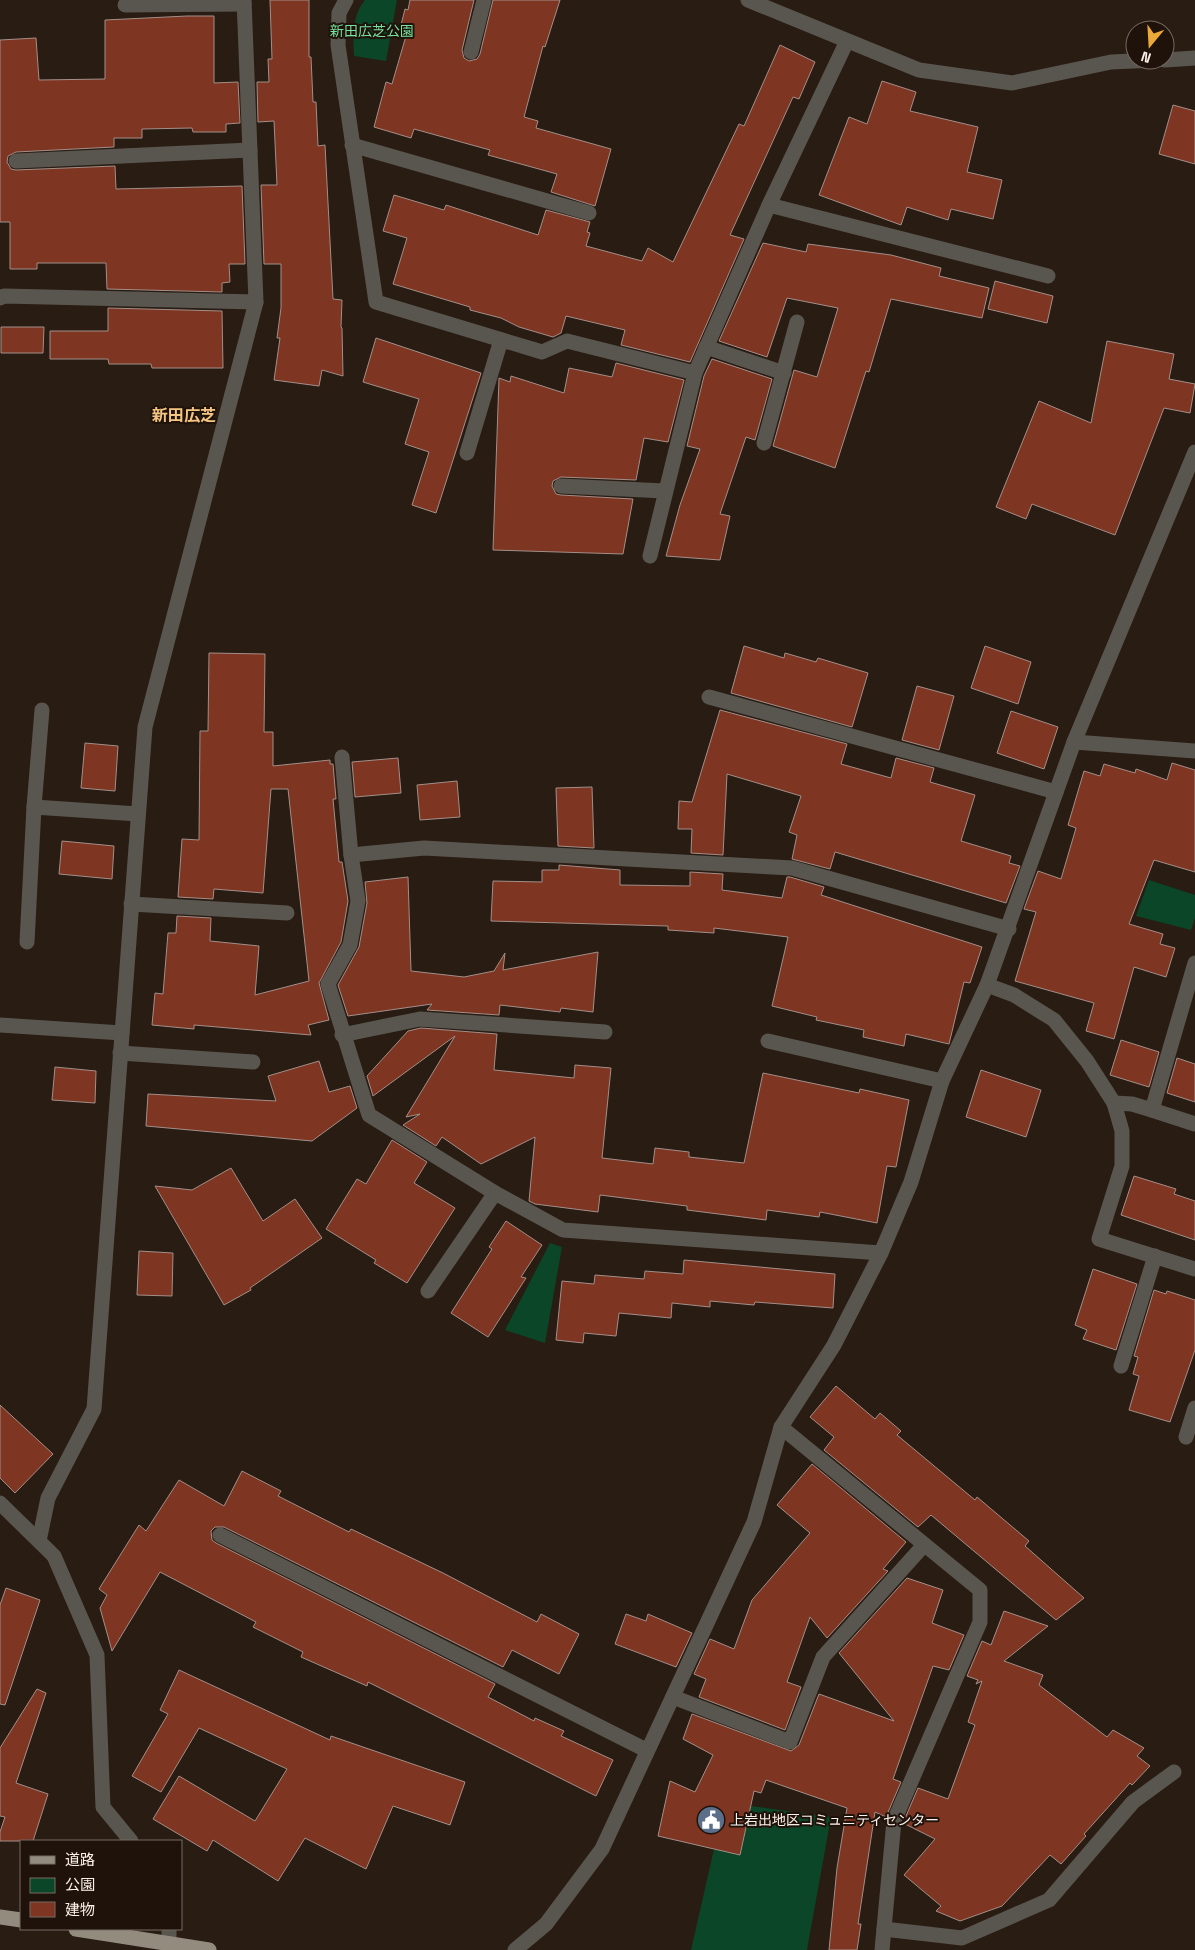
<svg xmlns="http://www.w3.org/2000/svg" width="1195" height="1950" font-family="'Space Grotesk','Noto Sans JP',sans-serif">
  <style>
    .green { fill: #0a4627 }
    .building { fill: #7e3522; stroke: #a38f89 }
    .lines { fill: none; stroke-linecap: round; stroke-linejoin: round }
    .minor { stroke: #59564f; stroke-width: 15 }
    .major { stroke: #938c7e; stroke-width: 15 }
    .labels { text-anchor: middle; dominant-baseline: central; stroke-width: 4; stroke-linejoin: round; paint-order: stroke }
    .park-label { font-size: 14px; fill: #76e09e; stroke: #1f120a }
    .poi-label { font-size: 14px; fill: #fbf1eb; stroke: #1f120a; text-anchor: start }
    .quarter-label { font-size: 16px; font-weight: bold; fill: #f5c683; stroke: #1f120a }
  </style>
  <rect width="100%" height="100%" fill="#291c13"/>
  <!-- green -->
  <g class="green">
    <path d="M 365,0 L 397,0 L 386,61 L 354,56 C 353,37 352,15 365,0 Z"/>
    <polygon points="1149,880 1195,895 1195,918 1191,930 1136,916"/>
    <polygon points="550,1243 562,1247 545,1343 505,1330"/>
    <polygon points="751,1806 831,1817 807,1950 691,1950 714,1849 740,1854"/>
  </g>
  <!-- building -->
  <g class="building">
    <polygon points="270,0 309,0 309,57 311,57 313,102 316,102 318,146 325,145 333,299 342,300 341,327 342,328 343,376 322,370 319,386 274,380 280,338 277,338 281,308 281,264 264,264 261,185 277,185 274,121 258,122 257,82 269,82 268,59 272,59"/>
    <polygon points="410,0 474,0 462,50 464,58 469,61 477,59 480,54 493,0 560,0 545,47 543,46 524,117 538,121 536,128 611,149 595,206 551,192 557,174 488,155 490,150 414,129 411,138 374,127 386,82 392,84 406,36 399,33 405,9 408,10"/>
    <polygon points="187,16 214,16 214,83 238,82 240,123 226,124 226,132 193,132 192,128 142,129 142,138 114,138 114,147 16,152 8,156 7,162 11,169 16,170 115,166 116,189 242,186 245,264 229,264 230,282 222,283 222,292 107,289 106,263 37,263 37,269 10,269 10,222 0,222 0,40 36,38 39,80 105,79 105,20"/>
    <polygon points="780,45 815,62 799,99 793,97 730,235 744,239 690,362 621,345 625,330 566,316 561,333 553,337 519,327 501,318 470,310 470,307 393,284 407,238 383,231 394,195 444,210 446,205 538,235 546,210 590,222 587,232 590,233 586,246 642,261 648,248 673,262 739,124 744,126"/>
    <polygon points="882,81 916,92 910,111 978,127 967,172 1002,180 993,219 951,209 948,220 907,207 901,225 819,195 849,117 867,124"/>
    <polygon points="1173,105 1195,111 1195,164 1159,154"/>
    <polygon points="763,243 806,252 808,244 891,255 941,268 939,276 989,288 982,318 891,299 869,372 866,371 835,468 773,446 794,370 817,377 838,308 787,298 767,357 719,341"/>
    <polygon points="995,281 1053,296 1047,323 988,309"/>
    <polygon points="108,308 222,311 223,368 152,368 151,364 109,364 108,359 50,359 50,331 108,331"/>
    <polygon points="1,327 44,327 43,353 1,353"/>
    <polygon points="376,338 481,373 436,513 412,505 429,452 405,444 419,399 363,382"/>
    <polygon points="1107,341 1174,354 1169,379 1195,384 1190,413 1164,408 1115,535 1032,504 1026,519 996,507 1039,401 1091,423"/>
    <polygon points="712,359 772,379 755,440 746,437 720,514 730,516 720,560 666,556 680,505 700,449 687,446 704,376"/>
    <polygon points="616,363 684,380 668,442 644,438 636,480 561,477 553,481 552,486 556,494 561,495 633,499 623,554 493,550 499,378 510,382 511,376 564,393 569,368 612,377"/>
    <polygon points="744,646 784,658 785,653 816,662 818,658 868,673 852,727 731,693"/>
    <polygon points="985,646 1031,662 1018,704 971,688"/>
    <polygon points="209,653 265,654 264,732 273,732 273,766 330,760 330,764 333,764 336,799 333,799 339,862 342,862 348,901 341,942 319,983 329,1020 308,1025 311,1035 194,1025 194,1029 152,1025 155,993 163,994 168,933 176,933 177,916 211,918 210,941 259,946 255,995 309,981 288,789 271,789 263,893 214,889 213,899 178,897 182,839 199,840 200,731 208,731"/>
    <polygon points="917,686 954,696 939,750 902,740"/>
    <polygon points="720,710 847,744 841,764 891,778 896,758 934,768 930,782 975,795 961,841 1011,856 1009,863 1020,866 1006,903 835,852 830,869 792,859 797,835 789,832 801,796 727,774 723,855 691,853 692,829 678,829 679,801 692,802"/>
    <polygon points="1011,711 1058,727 1044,769 997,753"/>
    <polygon points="85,743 118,746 115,791 81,788"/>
    <polygon points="398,758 401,793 355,797 352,762"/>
    <polygon points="1172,763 1195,770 1195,872 1154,860 1129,924 1163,934 1160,944 1175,948 1166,977 1134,967 1114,1039 1086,1031 1094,1003 1015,981 1036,912 1024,909 1038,871 1061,879 1076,828 1068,825 1084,771 1100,776 1104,764 1135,773 1136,769 1167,780"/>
    <polygon points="457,781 460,817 420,820 417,785"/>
    <polygon points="592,787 594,848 558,846 556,788"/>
    <polygon points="62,841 114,846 112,879 59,874"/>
    <polygon points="559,865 620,870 620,885 690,886 690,872 723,874 722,890 782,898 787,877 790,877 824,887 821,895 982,947 970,983 964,982 949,1044 906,1034 904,1046 863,1037 864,1030 816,1020 817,1017 772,1006 788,937 714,928 714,933 668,930 668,926 491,921 493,881 542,882 542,870 559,870"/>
    <polygon points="408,877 411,971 464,977 494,971 505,953 503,970 598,952 593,1012 561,1008 560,1012 500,1005 499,1015 427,1010 432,1004 348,1016 338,985 359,947 367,903 365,882"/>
    <polygon points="421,1028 497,1034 494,1070 574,1078 575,1065 611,1068 602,1158 653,1164 655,1148 689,1152 689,1157 744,1163 763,1073 859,1093 860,1089 909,1100 896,1167 887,1166 877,1223 820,1212 819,1217 767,1210 766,1220 687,1210 687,1206 600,1195 598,1212 535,1204 529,1201 535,1137 481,1164 442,1137 436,1146 403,1125 420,1114 406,1117 455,1036 373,1096 367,1076 408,1031"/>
    <polygon points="1121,1040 1159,1052 1149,1087 1110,1075"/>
    <polygon points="1177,1058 1195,1064 1195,1102 1167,1093"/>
    <polygon points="319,1061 329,1092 350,1086 357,1108 312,1141 146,1126 148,1094 276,1101 268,1076"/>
    <polygon points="55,1067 96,1071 95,1103 52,1100"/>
    <polygon points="981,1070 1041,1090 1026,1137 966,1117"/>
    <polygon points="392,1140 427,1162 414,1183 455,1208 407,1283 374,1263 376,1260 326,1229 357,1179 366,1184"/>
    <polygon points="231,1168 263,1221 295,1199 322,1238 250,1288 251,1290 224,1305 155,1186 192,1190"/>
    <polygon points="1134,1176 1176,1189 1174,1194 1195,1201 1195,1240 1121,1215"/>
    <polygon points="506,1221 542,1245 521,1277 526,1278 488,1337 451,1313 492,1249 489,1247"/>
    <polygon points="139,1251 173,1253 172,1296 137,1295"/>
    <polygon points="684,1260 835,1274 833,1308 755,1302 754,1305 710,1301 710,1307 672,1303 671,1318 619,1313 616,1336 584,1333 583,1343 556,1340 562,1281 594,1284 595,1275 644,1279 645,1271 683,1274"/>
    <polygon points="1093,1269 1137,1284 1116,1350 1083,1339 1087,1330 1075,1325"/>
    <polygon points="1154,1290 1166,1294 1167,1291 1195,1300 1195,1350 1170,1422 1129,1410 1139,1376 1133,1374 1138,1357 1134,1356"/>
    <polygon points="836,1386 875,1419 880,1413 901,1431 897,1435 975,1500 977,1497 1029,1541 1025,1546 1084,1598 1056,1620 931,1515 918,1527 824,1450 834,1437 810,1417"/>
    <polygon points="0,1405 53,1454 15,1493 0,1478"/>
    <polygon points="812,1464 906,1542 883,1569 888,1571 827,1638 810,1617 787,1682 801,1687 785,1730 699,1697 706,1679 694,1674 710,1639 734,1649 752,1600 810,1533 777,1505"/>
    <polygon points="242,1471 281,1491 278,1496 349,1532 351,1529 443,1573 537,1622 541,1614 579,1634 559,1674 512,1650 503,1667 224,1527 215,1527 211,1531 212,1540 216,1543 495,1684 488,1697 534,1721 535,1718 564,1731 561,1736 613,1760 596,1796 368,1682 367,1686 301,1657 303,1652 253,1627 256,1622 160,1572 112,1651 100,1608 107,1595 99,1589 139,1525 146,1531 179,1480 224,1506"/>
    <polygon points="907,1578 943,1590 932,1623 964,1635 949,1670 933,1666 893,1779 901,1782 886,1817 875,1812 858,1924 861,1924 857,1950 829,1950 837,1868 847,1808 766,1780 761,1793 754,1791 740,1855 658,1836 670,1781 695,1792 713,1755 683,1739 692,1714 791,1751 799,1745 819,1694 894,1721 839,1653"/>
    <polygon points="6,1588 40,1600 5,1705 0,1704 0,1605"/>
    <polygon points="1004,1611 1048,1626 1004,1661 1043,1675 1039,1685 1107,1737 1113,1730 1144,1748 1137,1756 1150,1766 1132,1785 1130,1783 1084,1834 1086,1836 1061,1864 1050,1855 1002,1906 960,1921 936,1911 941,1906 904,1875 935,1839 903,1823 918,1788 948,1799 975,1725 968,1722 982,1681 976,1684 978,1680 967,1676 982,1641 991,1645"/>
    <polygon points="626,1614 646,1621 648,1614 692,1633 676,1667 615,1644"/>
    <polygon points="179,1670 330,1740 331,1736 465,1782 450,1825 393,1806 366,1869 305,1838 278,1881 213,1840 207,1851 153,1819 179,1776 255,1821 287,1769 199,1728 161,1792 132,1776 168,1714 160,1710"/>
    <polygon points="37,1689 46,1693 16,1783 48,1794 33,1841 0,1841 0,1832 5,1817 0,1816 0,1748"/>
  </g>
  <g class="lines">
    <!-- minor -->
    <g class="minor">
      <polyline points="346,0 339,13 338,45 376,302 542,352 567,341 695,373"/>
      <polyline points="748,0 919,70 1012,83 1111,62 1156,60"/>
      <polyline points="125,5 244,4"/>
      <polyline points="471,52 484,0"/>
      <polyline points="1165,60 1195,58"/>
      <polyline points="352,145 589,213"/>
      <polyline points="16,161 250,150"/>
      <polyline points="769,205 1048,276"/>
      <polyline points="0,298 4,296 256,302"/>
      <polyline points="706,347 784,373"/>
      <polyline points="764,443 797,322"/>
      <polyline points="467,453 501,340"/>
      <polyline points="561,486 665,491"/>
      <polyline points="650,556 695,373 769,205 847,41"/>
      <polyline points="709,697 1056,792"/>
      <polyline points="1074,742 1195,751"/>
      <polyline points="342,757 351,855"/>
      <polyline points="34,807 138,814"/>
      <polyline points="131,904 287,913"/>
      <polyline points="27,942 34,807 42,710"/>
      <polyline points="987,985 1014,995 1054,1020 1087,1061 1114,1103 1122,1131 1122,1166 1099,1239 1195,1269"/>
      <polyline points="0,1025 122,1033"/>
      <polyline points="342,1035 420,1019 605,1032"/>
      <polyline points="768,1041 942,1081"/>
      <polyline points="120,1053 253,1062"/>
      <polyline points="1114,1103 1132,1104 1152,1110 1195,963"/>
      <polyline points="1152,1110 1195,1124"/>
      <polyline points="881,1253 563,1230 495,1193 369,1115 328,984 350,945 358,901 351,855 424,848 792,868 1009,929"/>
      <polyline points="428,1291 495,1193"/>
      <polyline points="1121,1366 1155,1256"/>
      <polyline points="781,1427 980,1590 980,1622 894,1821 882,1950"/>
      <polyline points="1186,1437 1195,1408"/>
      <polyline points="0,1503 54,1556 97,1655 103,1807 131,1841"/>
      <polyline points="220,1535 646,1750"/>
      <polyline points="39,1541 48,1498 94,1409 145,727 256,302 244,0"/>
      <polyline points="673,1697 790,1742 823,1657 924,1545"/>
      <polyline points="884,1929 962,1938 1049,1900 1133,1802 1174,1772"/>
      <polyline points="169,1943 169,1929"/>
      <polyline points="515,1950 546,1924 602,1849 754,1522 781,1427 834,1345 881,1253 911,1182 942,1081 987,985 1074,742 1195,452"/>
    </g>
    <!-- major -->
    <g class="major">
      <polyline points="0,1917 21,1920"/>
      <polyline points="76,1929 209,1950"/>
    </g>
  </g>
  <!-- icons -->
  <defs>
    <symbol id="civic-disc" viewBox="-11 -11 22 22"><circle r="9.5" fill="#5c6f8a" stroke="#1f120a"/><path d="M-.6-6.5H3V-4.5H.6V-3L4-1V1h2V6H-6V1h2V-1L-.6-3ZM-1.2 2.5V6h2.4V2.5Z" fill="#fff"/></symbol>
  </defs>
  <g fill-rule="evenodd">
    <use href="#civic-disc" x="695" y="1804" width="32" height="32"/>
  </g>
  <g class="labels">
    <!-- park labels -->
    <g class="park-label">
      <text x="372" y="31">新田広芝公園</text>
    </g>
    <!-- poi labels -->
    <g class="poi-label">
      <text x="730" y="1820">上岩出地区コミュニティセンター</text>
    </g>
    <!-- quarter labels -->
    <g class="quarter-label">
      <text x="184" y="415">新田広芝</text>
    </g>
  </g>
  <!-- legend -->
  <rect x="20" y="1840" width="162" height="90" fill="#1f120a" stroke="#776b64"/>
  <rect x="30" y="1856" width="25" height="8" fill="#938c7e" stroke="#776b64"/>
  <text x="65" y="1865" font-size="15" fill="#fbf1eb">道路</text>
  <rect x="30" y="1878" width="25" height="15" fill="#0a4627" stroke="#776b64"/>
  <text x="65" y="1890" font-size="15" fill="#fbf1eb">公園</text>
  <rect x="30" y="1902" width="25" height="15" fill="#7e3522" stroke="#776b64"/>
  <text x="65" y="1915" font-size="15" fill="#fbf1eb">建物</text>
  <!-- north arrow -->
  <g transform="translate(1150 45) rotate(198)"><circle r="24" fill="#1f120a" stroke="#776b64"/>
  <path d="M0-4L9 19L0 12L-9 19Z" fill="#eca93a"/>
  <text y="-8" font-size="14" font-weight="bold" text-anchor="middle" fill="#fbf1eb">N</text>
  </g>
</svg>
